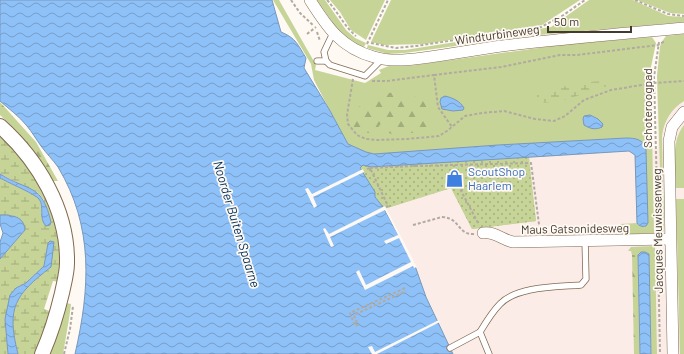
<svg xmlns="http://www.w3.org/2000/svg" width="684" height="354" font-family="Barlow,sans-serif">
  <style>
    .industrial { fill: #fbece8 }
    .green { fill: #c7d497 }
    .forest { fill: url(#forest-firs) }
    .wetland { fill: url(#wetland-marsh) }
    .park { fill: url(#park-dots) }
    .water { fill: url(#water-waves); stroke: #7898bc }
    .pier { fill: #fef9f3 }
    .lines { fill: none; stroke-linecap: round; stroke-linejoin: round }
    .service-casing { stroke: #80694f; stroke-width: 7 }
    .minor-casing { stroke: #80694f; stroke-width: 12 }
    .tertiary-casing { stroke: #80694f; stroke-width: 16 }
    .path { stroke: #b1aaa1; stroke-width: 2; stroke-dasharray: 3 2; stroke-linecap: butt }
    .service { stroke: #fff; stroke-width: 5.5 }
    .minor { stroke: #fff; stroke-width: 11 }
    .tertiary { stroke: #fff; stroke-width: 14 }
    .labels { text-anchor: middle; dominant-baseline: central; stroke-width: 3.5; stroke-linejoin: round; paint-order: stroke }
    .street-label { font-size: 12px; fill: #443a2e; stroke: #fef9f3 }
    .shop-label { font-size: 12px; fill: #366cbe; stroke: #fef9f3; text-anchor: start }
    .water-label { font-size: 13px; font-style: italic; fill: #02305c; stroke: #fef9f3 }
  </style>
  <defs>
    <pattern id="forest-firs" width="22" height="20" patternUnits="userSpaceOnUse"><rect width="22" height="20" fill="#c7d497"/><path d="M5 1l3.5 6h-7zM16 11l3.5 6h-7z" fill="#a3ad7c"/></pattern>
    <pattern id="wetland-marsh" width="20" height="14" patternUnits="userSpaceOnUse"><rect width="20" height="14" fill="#c7d497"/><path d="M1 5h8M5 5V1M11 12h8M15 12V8" fill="none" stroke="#a3ad7c"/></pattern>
    <pattern id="park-dots" width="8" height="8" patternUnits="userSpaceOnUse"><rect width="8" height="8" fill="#c7d497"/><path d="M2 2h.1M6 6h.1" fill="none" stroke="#a3ad7c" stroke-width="1.8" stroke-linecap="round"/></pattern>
    <pattern id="water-waves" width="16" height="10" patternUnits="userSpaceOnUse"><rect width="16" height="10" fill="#8fc1f9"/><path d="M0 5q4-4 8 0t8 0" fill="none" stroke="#769eca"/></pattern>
  </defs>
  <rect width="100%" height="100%" fill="#fef9f3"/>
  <!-- industrial -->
  <polygon class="industrial" points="684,44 684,354 453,354 426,297 414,263 386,208 451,188 528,157 658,149 657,76 659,54"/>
  <!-- green -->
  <g class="green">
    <polygon points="273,0 279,0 316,65 315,70 365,83 381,73 379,70 389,66 409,66 559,45 652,37 656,43 651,67 651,80 654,233 621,235 620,224 637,223 635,155 629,151 529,157 536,221 472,229 451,188 384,209 329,109 314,80 311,64"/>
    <polygon points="317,0 325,0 346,30 355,38 366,43 364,47 345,38 335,26"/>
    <polygon points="330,0 385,0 366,40 351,30 340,12"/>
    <polygon points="391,0 580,0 542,25 425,44 384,45 371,42"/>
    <polygon points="589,0 633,0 668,16 684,17 684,22 528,36 404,53 388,54 367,48 368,45 388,50 405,50 551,27"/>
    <polygon points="637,0 684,0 684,14 670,13"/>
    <path d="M 684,34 L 684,101 C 671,109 664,121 662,136 L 664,231 L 662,232 L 657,76 L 660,47 L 661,43 L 666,36 Z"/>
    <path d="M 684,125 L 684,188 L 676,188 C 676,167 670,143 684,125 Z"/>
    <polygon points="676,199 684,199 684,354 680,354"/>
    <polygon points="654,246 655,247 657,354 651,354 649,254 645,252 641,252 638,255 632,255 631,251 628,251 631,247"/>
    <polygon points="66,303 71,304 69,319 63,354 48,354"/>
  </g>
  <!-- forest -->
  <g class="forest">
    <path d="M 422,87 C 426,94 429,99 426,107 L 421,108 L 418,106 L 415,107 L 413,110 L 415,114 L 429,120 L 429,125 C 423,132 415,136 407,131 L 394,135 L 389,133 L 389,124 L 386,122 L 382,122 L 374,133 C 363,135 340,123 352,111 C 359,105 365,106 372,103 C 381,99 386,91 397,92 L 403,102 L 412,103 L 418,90 Z"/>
    <path d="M 0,102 L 36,142 L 58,181 L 53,181 C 37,156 21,135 0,115 Z"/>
    <polygon points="632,255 638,255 640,354 634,354"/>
  </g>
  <!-- wetland -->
  <g class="wetland">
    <path d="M 607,80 L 611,82 L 611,85 C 598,89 553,106 542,102 C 540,102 539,100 537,99 L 537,94 C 559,86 583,83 607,80 Z"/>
    <path d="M 0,135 L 29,166 L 49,204 L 62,240 L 59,282 L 53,281 L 44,309 L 52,312 L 34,354 L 18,354 C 6,307 15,295 51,267 L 48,243 L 44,266 L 26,283 L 16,288 L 5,319 L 8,354 L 0,354 L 0,259 L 25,230 L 12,215 L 0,215 L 0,178 L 38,197 L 41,204 L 42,220 L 44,200 L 38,193 L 0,174 Z"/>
  </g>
  <!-- park -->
  <polygon class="park" points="528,157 536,221 472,229 451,188 384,209 375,197 374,192 360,168 363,165 371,167"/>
  <!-- water -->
  <g class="water">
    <path d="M 0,0 L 272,0 L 281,32 C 296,38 298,45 306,58 L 304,68 L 329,109 L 348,144 L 366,152 L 374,154 L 498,145 L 626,138 C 635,138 644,139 646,150 L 648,223 L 646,226 C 642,227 639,226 637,223 L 635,155 L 629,151 L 371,167 L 363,165 L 360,168 L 375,192 L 375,197 L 383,207 L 414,263 L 426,297 L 453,354 L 75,354 C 90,289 94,227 58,167 C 53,160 46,153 41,146 C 36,139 32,132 27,126 C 19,116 9,109 0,101 Z"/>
    <path d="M 445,96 C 453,98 460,101 464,108 L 463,110 L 453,111 L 442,109 L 440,102 L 441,98 Z"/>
    <path d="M 590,115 L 598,119 L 603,124 L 602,127 C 596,130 590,129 584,125 L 583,119 L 584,116 Z"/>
    <path d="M 0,174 C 29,192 42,183 51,222 L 50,225 L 46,226 C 38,218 45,207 39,199 C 35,194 11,184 4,180 L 0,178 Z"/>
    <path d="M 0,215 C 12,215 24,216 25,230 L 0,259 L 0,242 L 3,233 L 0,224 Z"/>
    <path d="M 50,241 L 54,242 L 51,267 C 15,295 6,307 18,354 L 8,354 L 5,319 L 10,295 L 16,288 L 26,283 L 44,266 L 48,243 Z"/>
    <polygon points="641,252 645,252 649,254 651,354 640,354 638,255"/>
  </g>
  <!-- pier -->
  <g class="pier">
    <polygon points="363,169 364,172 313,197 317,206 314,208 305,189 308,188 312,194"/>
    <polygon points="385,206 417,267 414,268 413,266 365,290 356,272 359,270 366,285 411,262 399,238 386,244 384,241 398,235 385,210 330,237 334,246 331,247 323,229 325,228 329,234"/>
    <polygon points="439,320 440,322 377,354 372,354 368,347 372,346 375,352"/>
  </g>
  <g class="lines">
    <defs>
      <g id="service">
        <polyline points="333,33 324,52 326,61 330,65 365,76 382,59"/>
        <polyline points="317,61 326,61"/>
        <path d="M 480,332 C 486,322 492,312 500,304 C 517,286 558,287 581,285 L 586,279 L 585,240"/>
        <polyline points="450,348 480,332 489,354"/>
      </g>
      <g id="minor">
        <path d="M 310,0 C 327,27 341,48 374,57 C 394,63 416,59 437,56 C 456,53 475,50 494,47 C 557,39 620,34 684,28"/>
        <path d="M 483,233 C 495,231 502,240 513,242 L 670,239"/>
        <polyline points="673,354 669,141 672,127 684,112"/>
      </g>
      <path id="tertiary" d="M 0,126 C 38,160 68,210 67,263 C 67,273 64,283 62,293 C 57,314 51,334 42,354"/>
    </defs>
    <!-- service casing -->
    <use href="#service" class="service-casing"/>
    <!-- minor casing -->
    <use href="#minor" class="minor-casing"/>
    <!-- tertiary casing -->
    <use href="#tertiary" class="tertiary-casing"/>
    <!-- path -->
    <g class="path">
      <polyline points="291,0 300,13 314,26"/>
      <path d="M 327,0 C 338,12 344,26 356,36"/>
      <polyline points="635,0 668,14 684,16"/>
      <polyline points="317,32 320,41"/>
      <polyline points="307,34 316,27"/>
      <polyline points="371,43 396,48 416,46 541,27 562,16 585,0"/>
      <polyline points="367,44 388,0"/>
      <polyline points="434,75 501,67 560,55 577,55 658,45 665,41"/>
      <polyline points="353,79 347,115 348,124 357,135 366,139 376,140 407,139 439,136 447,131 465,116 482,113 504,111 535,119 554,121 565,116 584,100 611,90 654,83 684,81"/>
      <polyline points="372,81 387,81 434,75 438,107 452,127"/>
      <polyline points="370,168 414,166 531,163 540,232"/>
      <polyline points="367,169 370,168 388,206 386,207"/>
      <polyline points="458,185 478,223"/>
      <path d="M 413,225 L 442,217 C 461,218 457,235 474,234"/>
      <polyline points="658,229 654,77 659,42"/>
      <polyline points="658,249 660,354"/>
      <polyline points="405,288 350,313 355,326 358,325 354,315 406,291"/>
      <polyline points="64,354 70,329 73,306"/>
    </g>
    <!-- service -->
    <use href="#service" class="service"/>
    <!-- minor -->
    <use href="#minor" class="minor"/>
    <!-- tertiary -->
    <use href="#tertiary" class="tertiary"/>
  </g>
  <!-- icons -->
  <defs>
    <symbol id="shop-bare" viewBox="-9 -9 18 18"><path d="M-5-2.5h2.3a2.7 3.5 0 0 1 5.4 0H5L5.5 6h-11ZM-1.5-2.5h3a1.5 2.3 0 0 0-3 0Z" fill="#3f7fe0" stroke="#fef9f3" stroke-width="2.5" paint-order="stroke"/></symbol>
  </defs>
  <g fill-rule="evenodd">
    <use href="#shop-bare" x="442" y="166" width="25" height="25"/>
  </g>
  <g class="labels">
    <!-- street labels -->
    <g class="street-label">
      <text transform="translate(497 34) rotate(-8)">Windturbineweg</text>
      <text transform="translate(647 108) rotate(-90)">Schoteroogpad</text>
      <text transform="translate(575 228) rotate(-1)">Maus Gatsonidesweg</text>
      <text transform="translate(657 231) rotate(-91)">Jacques Meuwissenweg</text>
    </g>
    <!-- shop labels -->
    <g class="shop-label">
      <text x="468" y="171">ScoutShop<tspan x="468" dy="14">Haarlem</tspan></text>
    </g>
    <!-- water labels -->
    <g class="water-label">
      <text transform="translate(237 224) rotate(73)">Noorder Buiten Spaarne</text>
    </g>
  </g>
  <!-- scale -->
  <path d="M548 26v6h83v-6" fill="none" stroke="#443a2e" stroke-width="2"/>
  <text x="554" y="26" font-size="12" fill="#443a2e" stroke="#fef9f3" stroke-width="3" paint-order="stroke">50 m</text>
</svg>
